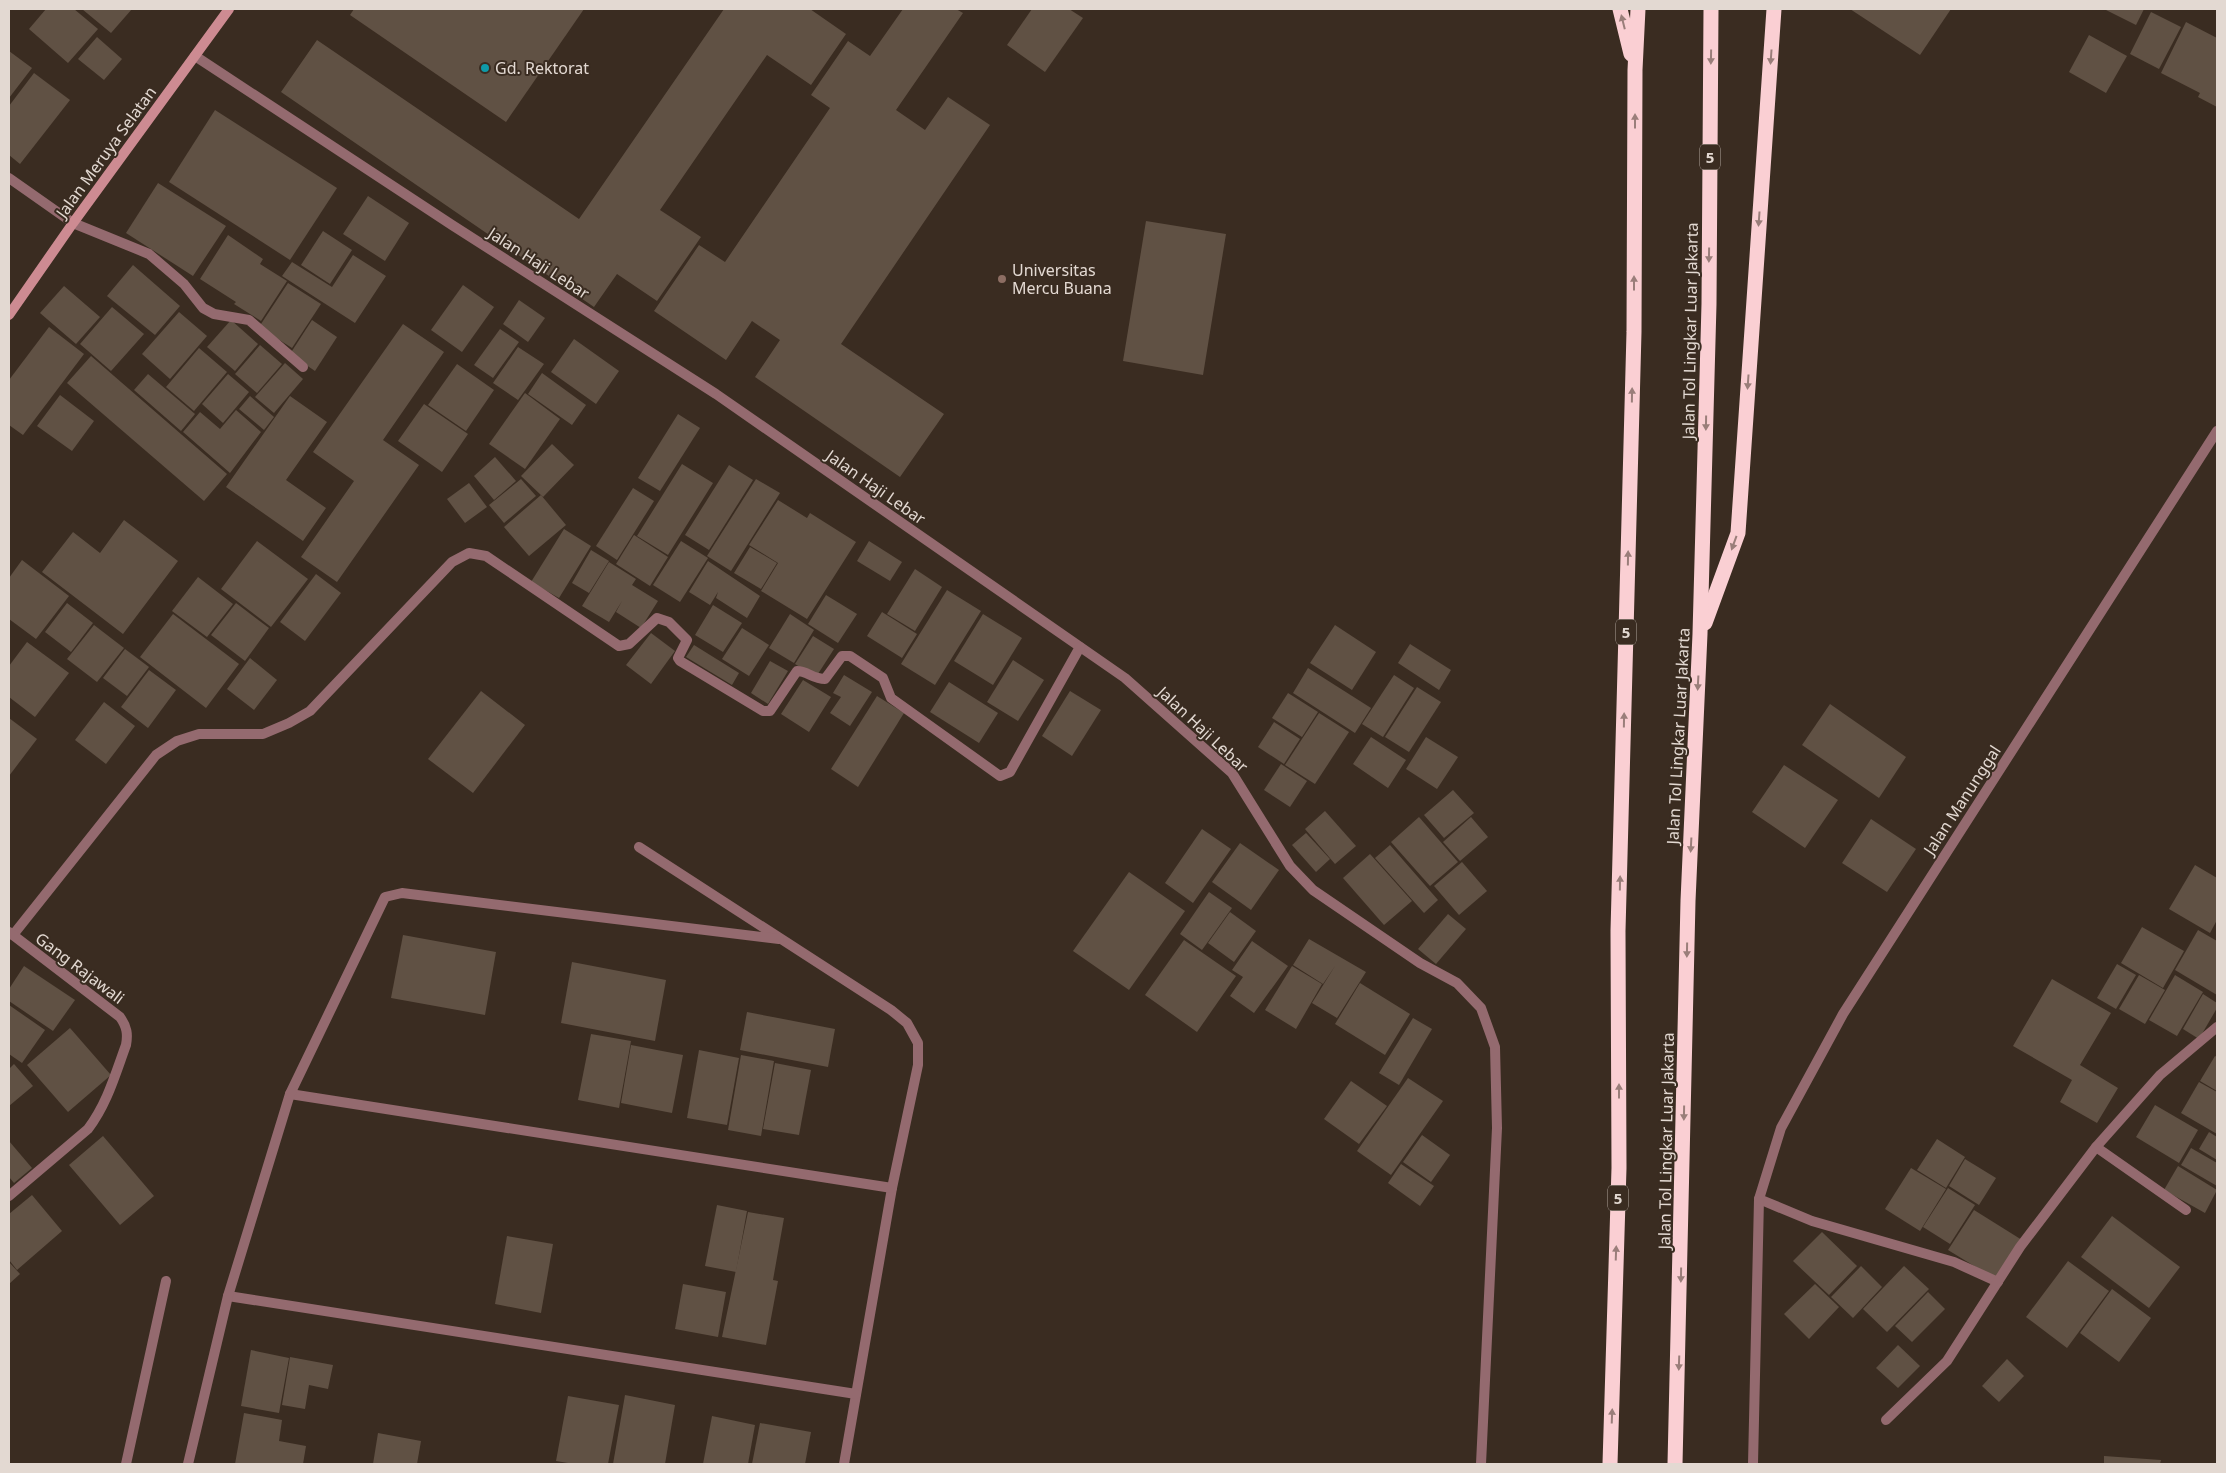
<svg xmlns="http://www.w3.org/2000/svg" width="2226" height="1473" font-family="'Noto Sans',sans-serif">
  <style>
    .building { fill: #605144 }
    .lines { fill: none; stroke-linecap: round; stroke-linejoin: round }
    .minor { stroke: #946a6f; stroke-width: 10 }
    .tertiary { stroke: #946a6f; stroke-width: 10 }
    .secondary { stroke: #cd8b92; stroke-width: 10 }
    .motorway { stroke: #facfd3; stroke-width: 15 }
    .oneway { fill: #9a7e7a }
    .culture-dot { fill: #0f9aa8; stroke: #3a2c21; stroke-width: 2 }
    .education-dot { fill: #8d6e63; stroke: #3a2c21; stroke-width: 2 }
    .labels { text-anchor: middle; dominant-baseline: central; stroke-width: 4; stroke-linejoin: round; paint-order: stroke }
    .shield { fill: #3a2c21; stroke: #b0a59d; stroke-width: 1 }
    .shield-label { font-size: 15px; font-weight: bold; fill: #e3d9d2 }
    .poi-label { font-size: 16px; fill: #e3d9d2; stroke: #3a2c21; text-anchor: start }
    .street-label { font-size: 16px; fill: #e3d9d2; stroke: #3a2c21 }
  </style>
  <rect width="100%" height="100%" fill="#3a2c21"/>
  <!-- building -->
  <g class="building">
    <polygon points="46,9 74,9 98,29 68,63 29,29"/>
    <polygon points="82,9 132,9 111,33"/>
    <polygon points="354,9 584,9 506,122 350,15"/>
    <polygon points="724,9 810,9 846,34 811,85 767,55 660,210 701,237 657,301 617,274 594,307 281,92 317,40 579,219"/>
    <polygon points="903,9 956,9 963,13 896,110 925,130 948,97 990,125 841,344 944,414 900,477 755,377 780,340 752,321 726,360 654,311 699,245 725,262 830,108 811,95 848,41 870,56"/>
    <polygon points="1032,9 1069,9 1083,18 1045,72 1007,45"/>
    <polygon points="1850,9 1951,9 1920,55"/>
    <polygon points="2104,9 2144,9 2136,25"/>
    <polygon points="2151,12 2181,27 2159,69 2130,54"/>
    <polygon points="2186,22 2217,38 2217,107 2198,97 2200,93 2161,73"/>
    <polygon points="2089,35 2127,56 2106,93 2069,72"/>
    <polygon points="97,37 122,59 104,80 78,59"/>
    <polygon points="9,51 32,68 9,98"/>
    <polygon points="34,73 70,100 20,164 9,155 9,106"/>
    <polygon points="215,110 337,188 290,260 169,182"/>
    <polygon points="158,183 226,226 193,276 126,233"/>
    <polygon points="368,196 409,223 385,261 343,234"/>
    <polygon points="1146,221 1226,234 1203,375 1123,361"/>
    <polygon points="323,231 352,250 330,284 301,265"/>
    <polygon points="228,235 263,259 260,264 287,281 261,321 234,304 236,302 200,279"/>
    <polygon points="353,255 386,276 355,323 282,276 292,262 332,287"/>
    <polygon points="133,265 180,306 155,335 107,296"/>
    <polygon points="288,283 321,304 292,348 259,327"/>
    <polygon points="463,285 494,307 462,352 431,330"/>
    <polygon points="64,286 100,317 76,344 40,313"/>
    <polygon points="519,300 545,318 528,342 503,324"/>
    <polygon points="112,307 144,334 111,371 80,344"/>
    <polygon points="179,312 207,336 170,379 142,354"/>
    <polygon points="231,320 258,344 235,371 207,347"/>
    <polygon points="312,320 337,337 315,371 290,354"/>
    <polygon points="403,324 444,352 383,440 419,465 337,582 301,557 354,481 313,452"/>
    <polygon points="49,327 84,354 23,435 9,425 9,380"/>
    <polygon points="500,329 519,342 493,378 474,365"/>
    <polygon points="574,339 619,371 596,404 551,372"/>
    <polygon points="260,345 282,364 257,393 235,374"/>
    <polygon points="518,347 544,364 518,400 493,383"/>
    <polygon points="199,348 227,372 194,411 166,387"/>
    <polygon points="91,356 227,474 204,501 67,383"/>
    <polygon points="285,363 303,379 274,413 255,397"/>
    <polygon points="457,364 494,390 466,431 428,405"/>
    <polygon points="542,373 586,405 572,425 528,394"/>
    <polygon points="148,374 195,414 181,431 134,390"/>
    <polygon points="228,374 249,392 223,423 202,404"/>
    <polygon points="525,393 560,419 525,469 489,444"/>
    <polygon points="60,395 94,421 72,451 37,426"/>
    <polygon points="250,396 274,417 264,430 239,409"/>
    <polygon points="290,396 327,422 286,480 326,508 303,541 226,487"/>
    <polygon points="424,404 468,434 442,472 398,441"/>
    <polygon points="236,410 261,432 230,473 183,432 200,412 220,429"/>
    <polygon points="678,414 700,428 660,491 638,478"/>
    <polygon points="552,444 574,465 543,497 521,476"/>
    <polygon points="495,457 516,481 494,500 474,476"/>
    <polygon points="682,464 713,483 668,555 637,536"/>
    <polygon points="729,465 753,480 709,550 685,535"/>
    <polygon points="521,479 536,496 504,523 489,505"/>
    <polygon points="756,479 780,493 731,571 707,556"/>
    <polygon points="469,483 487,507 465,523 447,499"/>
    <polygon points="633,488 654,501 617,560 596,546"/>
    <polygon points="541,495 566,525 529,556 504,527"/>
    <polygon points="778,500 807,518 810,513 856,542 807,619 761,591 778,563 749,545"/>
    <polygon points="124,520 178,561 123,634 42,572 73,532 100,553"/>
    <polygon points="564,529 591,546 559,598 531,582"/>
    <polygon points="634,535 668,557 650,586 616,564"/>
    <polygon points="257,541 308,579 271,627 221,589"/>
    <polygon points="681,541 708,558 680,602 653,585"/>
    <polygon points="869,541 902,562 890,581 857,561"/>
    <polygon points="750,547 777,563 761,589 734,573"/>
    <polygon points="591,550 609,561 589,593 572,583"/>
    <polygon points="22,560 69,596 36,639 9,619 9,578"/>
    <polygon points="708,561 760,596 747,618 716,598 718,592 710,605 689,592"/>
    <polygon points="609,562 636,579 632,585 658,601 641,628 616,612 622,601 609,622 582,606"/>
    <polygon points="915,569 942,587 915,631 887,614"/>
    <polygon points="316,574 341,593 305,641 280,622"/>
    <polygon points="198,577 233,604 207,637 172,611"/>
    <polygon points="947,590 981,611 935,685 901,664"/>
    <polygon points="826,595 857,614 838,643 808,624"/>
    <polygon points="67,603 93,623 71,652 45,632"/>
    <polygon points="236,603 269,628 245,661 211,635"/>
    <polygon points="713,605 742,623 723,652 695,635"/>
    <polygon points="882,612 917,634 902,658 867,636"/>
    <polygon points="173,614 239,664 206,708 140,657"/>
    <polygon points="790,614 814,630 794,663 769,648"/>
    <polygon points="983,614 1022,638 993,685 954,661"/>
    <polygon points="94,625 124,648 97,682 67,659"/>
    <polygon points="1335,625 1376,652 1352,690 1310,663"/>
    <polygon points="742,628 769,645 749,676 722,659"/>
    <polygon points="651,633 675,651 651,684 626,665"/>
    <polygon points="813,636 834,649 816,677 795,664"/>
    <polygon points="27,642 69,673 35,717 9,697 9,666"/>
    <polygon points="1410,644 1451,670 1439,690 1398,663"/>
    <polygon points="694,645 739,673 732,685 686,657"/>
    <polygon points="125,649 149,667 127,696 103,678"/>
    <polygon points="250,658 277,680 254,710 227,689"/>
    <polygon points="1013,660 1044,680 1018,721 987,702"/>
    <polygon points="770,661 788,671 768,704 751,693"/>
    <polygon points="1308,668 1371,708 1355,733 1293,693"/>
    <polygon points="149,670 176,690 148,728 121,707"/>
    <polygon points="844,675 872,692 850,726 830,713 841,697 833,693"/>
    <polygon points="1394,675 1414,688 1383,737 1362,724"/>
    <polygon points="803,680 831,697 809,732 781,714"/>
    <polygon points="949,682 998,713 979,743 930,712"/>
    <polygon points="1417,687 1441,702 1409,752 1385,737"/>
    <polygon points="481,691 525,725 473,793 428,759"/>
    <polygon points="1070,691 1101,710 1072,756 1042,736"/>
    <polygon points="1288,693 1318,712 1302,737 1272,718"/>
    <polygon points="877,696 904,713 858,787 831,769"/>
    <polygon points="104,702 135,726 106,764 75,740"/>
    <polygon points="1830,704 1906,757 1879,798 1802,745"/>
    <polygon points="1319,713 1349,732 1315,784 1285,765"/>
    <polygon points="9,718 37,739 9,776"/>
    <polygon points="1274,722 1300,739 1284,764 1258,747"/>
    <polygon points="1371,737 1406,760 1388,788 1353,764"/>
    <polygon points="1426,737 1458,757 1437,789 1406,769"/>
    <polygon points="1281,764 1307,781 1290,807 1264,790"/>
    <polygon points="1784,765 1838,800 1805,848 1752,812"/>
    <polygon points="1453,790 1474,813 1444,838 1424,815"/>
    <polygon points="1325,811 1356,846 1335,864 1305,829"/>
    <polygon points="1419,817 1458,862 1430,886 1391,842"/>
    <polygon points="1471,817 1488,837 1460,861 1443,842"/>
    <polygon points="1871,819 1916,849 1887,892 1842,863"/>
    <polygon points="1202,829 1231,849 1193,903 1165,883"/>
    <polygon points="1306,833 1330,859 1316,872 1292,845"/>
    <polygon points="1240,843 1279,870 1251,910 1212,882"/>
    <polygon points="1390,845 1438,900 1424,913 1375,858"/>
    <polygon points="1370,854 1412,901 1384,925 1343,878"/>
    <polygon points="1462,862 1487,891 1459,915 1434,886"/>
    <polygon points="2195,865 2217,878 2217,920 2210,933 2169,909"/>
    <polygon points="1129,872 1185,911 1129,990 1073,951"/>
    <polygon points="1209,892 1232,908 1202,950 1180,934"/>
    <polygon points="1230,912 1256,931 1234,962 1208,943"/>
    <polygon points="1448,914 1466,929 1436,964 1418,949"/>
    <polygon points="2142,927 2184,951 2163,988 2121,963"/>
    <polygon points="2198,930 2217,941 2217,995 2175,970"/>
    <polygon points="403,935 496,952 485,1015 391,998"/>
    <polygon points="1309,939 1366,972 1337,1018 1312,1003 1335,966 1323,984 1293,965"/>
    <polygon points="1184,940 1236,976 1197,1032 1145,995"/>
    <polygon points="1252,941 1288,966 1254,1013 1230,996 1243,977 1232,970"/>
    <polygon points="572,962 666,980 655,1041 561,1023"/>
    <polygon points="2117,964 2136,975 2116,1009 2097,998"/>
    <polygon points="24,966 75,1000 53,1031 9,1001 9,989"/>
    <polygon points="1292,966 1322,984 1296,1029 1265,1010"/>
    <polygon points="2139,975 2165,990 2145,1024 2119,1009"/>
    <polygon points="2175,975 2203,992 2177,1036 2149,1020"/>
    <polygon points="2052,979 2111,1013 2080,1065 2118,1088 2097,1123 2060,1102 2072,1080 2013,1046"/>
    <polygon points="1360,983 1410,1014 1385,1055 1335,1024"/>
    <polygon points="2203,994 2217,1003 2217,1008 2199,1039 2183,1029"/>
    <polygon points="9,1005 45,1030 22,1063 9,1054"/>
    <polygon points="747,1012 835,1029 828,1067 740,1050"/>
    <polygon points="1413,1018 1432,1029 1399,1085 1379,1073"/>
    <polygon points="70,1028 111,1075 68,1112 27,1065"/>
    <polygon points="591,1034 631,1041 619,1108 578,1100"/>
    <polygon points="631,1045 683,1055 672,1113 621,1103"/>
    <polygon points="699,1050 739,1058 727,1125 687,1118"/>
    <polygon points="741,1055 774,1061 761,1136 728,1130"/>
    <polygon points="2215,1056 2217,1057 2217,1091 2200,1081"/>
    <polygon points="775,1063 811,1070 799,1135 763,1129"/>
    <polygon points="14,1064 33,1086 9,1106 9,1069"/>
    <polygon points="1408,1078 1443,1101 1391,1175 1357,1151"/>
    <polygon points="1351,1081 1387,1106 1359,1144 1324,1119"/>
    <polygon points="2199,1082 2217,1092 2217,1134 2181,1113"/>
    <polygon points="2155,1105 2198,1130 2179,1163 2136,1137"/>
    <polygon points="2209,1132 2217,1137 2217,1160 2199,1149"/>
    <polygon points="1422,1135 1450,1155 1431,1182 1403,1162"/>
    <polygon points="103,1136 154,1196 120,1225 69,1165"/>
    <polygon points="1937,1139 1965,1157 1946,1188 1917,1170"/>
    <polygon points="9,1141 32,1168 14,1183 9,1177"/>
    <polygon points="2191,1148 2217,1163 2217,1186 2181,1165"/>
    <polygon points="1965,1159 1996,1178 1979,1205 1949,1186"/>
    <polygon points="1401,1164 1434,1186 1420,1206 1388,1183"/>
    <polygon points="2178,1166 2217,1190 2205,1213 2164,1190"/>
    <polygon points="1911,1168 1946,1189 1920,1231 1885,1209"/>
    <polygon points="1948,1188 1975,1205 1950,1244 1923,1227"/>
    <polygon points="32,1195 62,1231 17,1270 9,1260 9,1214"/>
    <polygon points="717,1205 747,1211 736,1272 705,1266"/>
    <polygon points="1974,1210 2022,1240 1997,1280 1948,1250"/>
    <polygon points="748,1212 784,1218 773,1280 778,1281 766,1345 722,1337"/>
    <polygon points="2112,1216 2180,1267 2149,1308 2081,1257"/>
    <polygon points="1822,1232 1857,1266 1829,1295 1793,1261"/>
    <polygon points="507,1236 553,1244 541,1313 495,1304"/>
    <polygon points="2068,1261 2109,1291 2067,1348 2026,1317"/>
    <polygon points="9,1262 20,1274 9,1284"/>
    <polygon points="1861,1266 1882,1287 1853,1318 1831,1297"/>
    <polygon points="1904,1266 1929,1289 1887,1332 1863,1309"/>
    <polygon points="683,1284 726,1292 718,1337 675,1329"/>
    <polygon points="1815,1284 1839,1307 1809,1339 1784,1314"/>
    <polygon points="2112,1289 2151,1318 2119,1362 2080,1333"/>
    <polygon points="1928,1292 1945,1309 1912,1342 1895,1326"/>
    <polygon points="1898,1345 1920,1366 1898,1388 1876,1368"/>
    <polygon points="251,1350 289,1358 279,1413 241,1406"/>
    <polygon points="290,1357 333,1365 328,1389 309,1385 305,1409 282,1405"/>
    <polygon points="2007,1359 2024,1376 1999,1402 1982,1386"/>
    <polygon points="625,1395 675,1405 665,1464 613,1464"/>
    <polygon points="568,1396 619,1405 608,1464 574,1464 556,1461"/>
    <polygon points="244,1413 282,1420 279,1441 306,1446 303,1464 235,1464"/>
    <polygon points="712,1416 755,1425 748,1464 703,1464"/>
    <polygon points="760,1423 811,1432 805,1464 752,1464"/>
    <polygon points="378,1433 421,1441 417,1464 373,1464"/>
    <polygon points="2104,1456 2161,1460 2160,1464 2104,1464"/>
  </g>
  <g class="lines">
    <!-- minor -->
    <g class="minor">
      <polyline points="195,56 452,225 716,394 1125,678 1232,773 1290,866 1313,890 1420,963 1457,983 1481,1008 1495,1047 1497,1128 1481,1464"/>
      <polyline points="73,223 149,254 184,284 203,308 214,314 249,320 303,367"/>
      <polyline points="639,847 891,1010 907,1023 918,1043 918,1065 892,1188 844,1464"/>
      <path d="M 13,935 L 156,755 L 177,741 L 199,734 L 263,734 L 289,723 L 310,711 L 452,562 L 469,553 L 486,556 L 619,646 L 629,644 L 657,618 L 669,622 L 687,640 L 678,658 L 680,661 L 763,711 L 770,711 L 797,671 C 807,671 813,679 825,679 L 842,656 L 850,656 L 883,678 L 891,698 L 1000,776 L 1010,772 L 1080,647"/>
      <polyline points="290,1094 892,1188"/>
      <polyline points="2096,1147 2186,1210"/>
      <path d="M 9,1196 L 88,1129 C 107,1104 115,1075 126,1045 C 128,1034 127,1027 120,1017 L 9,932"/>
      <polyline points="1759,1199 1812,1221 1954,1262 1998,1282"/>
      <polyline points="228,1296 856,1394"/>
      <polyline points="1886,1420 1947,1361 2020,1247 2096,1147 2160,1075 2217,1027"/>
      <polyline points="126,1464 166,1281"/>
      <polyline points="188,1464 228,1296 290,1094 385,897 402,893 779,939"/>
      <polyline points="1753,1464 1759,1199 1781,1128 1843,1014 2217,431"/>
    </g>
    <!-- tertiary -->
    <polyline class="tertiary" points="9,178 73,223"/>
    <!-- secondary -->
    <polyline class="secondary" points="9,315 73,223 229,9"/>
    <!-- motorway -->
    <g class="motorway">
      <polyline points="1620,9 1631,54"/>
      <polyline points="1705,623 1738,533 1774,9"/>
      <polyline points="1610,1464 1619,1168 1618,931 1634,332 1635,70 1638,9"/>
      <polyline points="1675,1464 1688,901 1700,634 1709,304 1711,9"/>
    </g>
  </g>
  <!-- one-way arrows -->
  <defs><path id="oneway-solid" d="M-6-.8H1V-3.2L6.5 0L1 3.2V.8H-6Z" transform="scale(1.25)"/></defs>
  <g class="oneway">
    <use href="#oneway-solid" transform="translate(1623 22) rotate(-104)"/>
    <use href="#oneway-solid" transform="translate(1711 57) rotate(91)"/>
    <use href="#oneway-solid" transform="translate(1771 57) rotate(94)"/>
    <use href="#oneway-solid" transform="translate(1635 121) rotate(-90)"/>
    <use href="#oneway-solid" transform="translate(1759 219) rotate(94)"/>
    <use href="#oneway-solid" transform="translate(1709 255) rotate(91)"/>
    <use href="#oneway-solid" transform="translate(1634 283) rotate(-90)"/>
    <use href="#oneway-solid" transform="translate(1748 382) rotate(94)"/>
    <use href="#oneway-solid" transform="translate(1632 395) rotate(-89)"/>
    <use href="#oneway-solid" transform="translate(1706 423) rotate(91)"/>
    <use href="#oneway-solid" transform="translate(1734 543) rotate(110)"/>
    <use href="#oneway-solid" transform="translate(1628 558) rotate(-89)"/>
    <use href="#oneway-solid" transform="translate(1698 683) rotate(93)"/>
    <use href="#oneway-solid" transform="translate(1624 720) rotate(-89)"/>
    <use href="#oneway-solid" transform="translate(1691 845) rotate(93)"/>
    <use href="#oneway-solid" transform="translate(1620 883) rotate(-89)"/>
    <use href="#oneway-solid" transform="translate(1687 950) rotate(91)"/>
    <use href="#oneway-solid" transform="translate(1619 1091) rotate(-90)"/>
    <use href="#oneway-solid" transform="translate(1684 1113) rotate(91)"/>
    <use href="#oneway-solid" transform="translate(1616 1253) rotate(-88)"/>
    <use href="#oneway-solid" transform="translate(1681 1275) rotate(91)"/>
    <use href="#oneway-solid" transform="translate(1679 1363) rotate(92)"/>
    <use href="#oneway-solid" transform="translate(1612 1416) rotate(-88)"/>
  </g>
  <!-- markers -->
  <circle class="culture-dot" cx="485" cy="68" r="5"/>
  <circle class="education-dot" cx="1002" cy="279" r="5"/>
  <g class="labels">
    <!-- shield labels -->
    <g class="shield">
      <rect x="1700" y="144.5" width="20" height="25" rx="4"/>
      <rect x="1616" y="619.5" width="20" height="25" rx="4"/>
      <rect x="1608" y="1185.5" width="20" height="25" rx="4"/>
    </g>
    <g class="shield-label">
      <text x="1710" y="157">5</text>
      <text x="1626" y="632">5</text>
      <text x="1618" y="1198">5</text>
    </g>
    <!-- poi labels -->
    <g class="poi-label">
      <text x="495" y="68">Gd. Rektorat</text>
      <text x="1012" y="270">Universitas<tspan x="1012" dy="18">Mercu Buana</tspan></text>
    </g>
    <!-- street labels -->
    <g class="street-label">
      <text transform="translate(106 152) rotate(-54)">Jalan Meruya Selatan</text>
      <text transform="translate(539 263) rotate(33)">Jalan Haji Lebar</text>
      <text transform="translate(1690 331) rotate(-89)">Jalan Tol Lingkar Luar Jakarta</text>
      <text transform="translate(876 487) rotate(35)">Jalan Haji Lebar</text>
      <text transform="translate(1203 729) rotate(43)">Jalan Haji Lebar</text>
      <text transform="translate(1678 736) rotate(-87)">Jalan Tol Lingkar Luar Jakarta</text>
      <text transform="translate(1962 800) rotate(-57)">Jalan Manunggal</text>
      <text transform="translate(80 968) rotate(37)">Gang Rajawali</text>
      <text transform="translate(1666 1141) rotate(-89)">Jalan Tol Lingkar Luar Jakarta</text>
    </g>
  </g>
  <!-- border -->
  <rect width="2226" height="1473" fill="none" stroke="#e3d9d2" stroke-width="20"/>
</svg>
